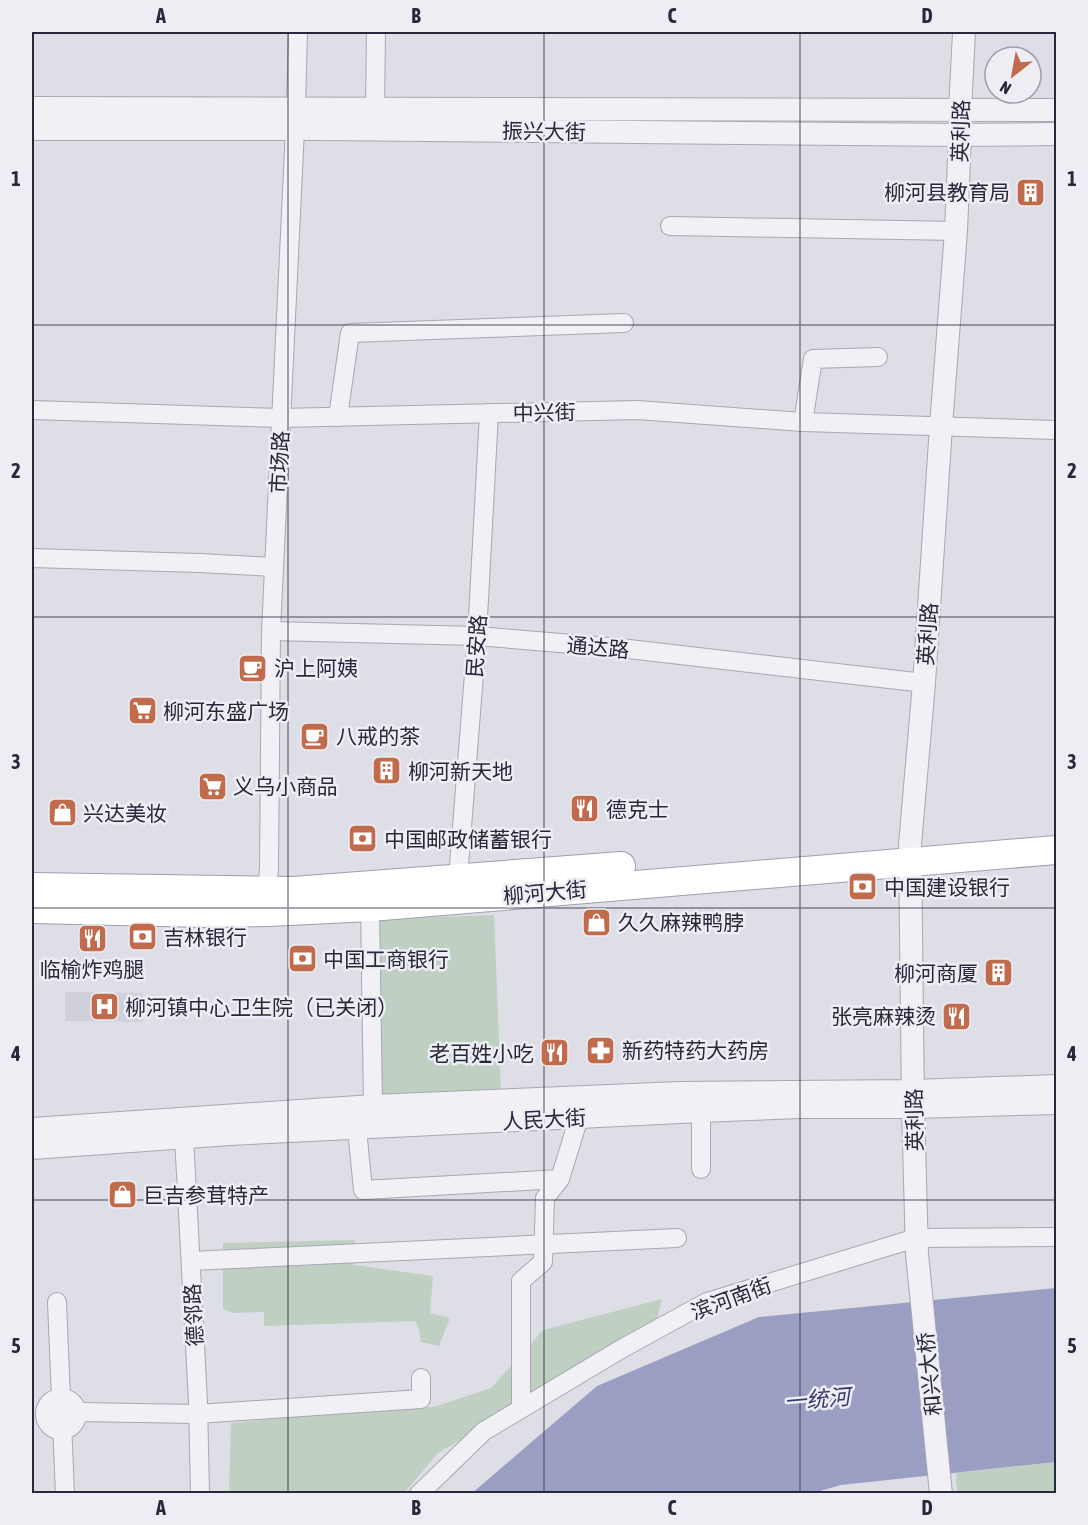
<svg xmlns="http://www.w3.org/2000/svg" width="1088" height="1525" font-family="'Asap Condensed','Noto Sans SC',sans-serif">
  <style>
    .built { fill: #d0d0db }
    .green { fill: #bfcfc2 }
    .water { fill: #9b9ec3 }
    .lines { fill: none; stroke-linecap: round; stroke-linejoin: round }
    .minor-casing { stroke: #a8a7b3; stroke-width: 20 }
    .tertiary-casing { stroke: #a8a7b3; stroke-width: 24 }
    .primary-casing { stroke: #9e9eb1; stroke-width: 30 }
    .minor { stroke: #f0f0f5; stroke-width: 18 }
    .tertiary { stroke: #f0f0f5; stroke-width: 22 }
    .primary { stroke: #fff; stroke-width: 28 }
    .grid { fill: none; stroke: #29283b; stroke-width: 1.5; stroke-opacity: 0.55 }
    .labels { text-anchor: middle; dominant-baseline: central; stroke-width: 5; stroke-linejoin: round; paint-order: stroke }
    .street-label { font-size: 21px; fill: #29283b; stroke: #ededf4 }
    .poi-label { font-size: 21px; fill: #29283b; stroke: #ededf4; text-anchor: start }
    .water-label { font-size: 22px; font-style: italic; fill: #36386b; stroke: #ededf4 }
    .neatline { fill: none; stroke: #29283b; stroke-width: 2 }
    .grid-label { font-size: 20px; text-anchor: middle; font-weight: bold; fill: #29283b }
  </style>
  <rect width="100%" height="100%" fill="#dedee6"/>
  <!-- built -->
  <polygon class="built" points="65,992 143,993 143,1022 65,1021"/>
  <!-- green -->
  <g class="green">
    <polygon points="494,915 501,1091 382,1095 375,919"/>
    <polygon points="355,1240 354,1265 433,1276 430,1313 450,1318 439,1346 421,1342 419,1329 415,1321 264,1326 264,1312 232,1313 223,1309 223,1243"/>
    <polygon points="662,1299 655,1326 438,1453 404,1493 229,1494 231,1423 320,1414 434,1407 491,1388 543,1330"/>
    <polygon points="1056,1462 1056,1493 957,1493 956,1473"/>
  </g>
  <!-- water -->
  <polygon class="water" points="1056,1288 1056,1462 841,1485 813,1493 471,1494 597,1386 759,1317"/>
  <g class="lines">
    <defs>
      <g id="minor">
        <polyline points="375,109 376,32"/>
        <polyline points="670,226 956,231"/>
        <polyline points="32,410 281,418 637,410 803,422 1056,430"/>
        <polyline points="338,417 350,333 624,323"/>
        <polyline points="803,422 813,359 878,357"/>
        <polyline points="32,558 199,563 274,567"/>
        <polyline points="271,631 477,636 620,648 924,683"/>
        <polyline points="458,878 477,636 489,413"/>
        <polyline points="267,892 269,868 271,631 296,108 298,32"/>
        <polyline points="370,907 373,1106"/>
        <polyline points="357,1115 357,1129 363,1190 560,1179"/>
        <polyline points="184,1137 198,1402 200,1494"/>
        <polyline points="701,1169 701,1111"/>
        <polyline points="191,1261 677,1238"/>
        <polyline points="57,1302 65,1494"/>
        <circle cx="61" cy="1414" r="16"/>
        <polyline points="521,1404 521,1281 543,1262 545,1198 560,1179 579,1117 579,1105"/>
        <polyline points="78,1412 198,1414 421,1399 421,1378"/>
        <polyline points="419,1494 484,1431 623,1348 707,1302 916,1238 1056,1237"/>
      </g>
      <g id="tertiary">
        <polyline points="32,108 1056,110"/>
        <polyline points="32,129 318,129 960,135 1056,134"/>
        <polyline points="32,1129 373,1106 679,1093 913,1091 1056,1086"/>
        <polyline points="32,1148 230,1134 701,1111 800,1107 913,1107 1056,1103"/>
        <polyline points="941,1494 917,1254 913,1107 910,845 924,683 941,426 956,231 960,135 960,110 964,32"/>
      </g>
      <g id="primary">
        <polyline points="32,887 293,891 621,866"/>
        <polyline points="32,909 205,913 269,912 370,907 1056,850"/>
      </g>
    </defs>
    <!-- minor casing -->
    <use href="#minor" class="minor-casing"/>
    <!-- tertiary casing -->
    <use href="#tertiary" class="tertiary-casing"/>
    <!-- primary casing -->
    <use href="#primary" class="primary-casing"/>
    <!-- minor -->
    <use href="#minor" class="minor"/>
    <!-- tertiary -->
    <use href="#tertiary" class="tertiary"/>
    <!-- primary -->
    <use href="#primary" class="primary"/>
  </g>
  <!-- grid -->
  <path class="grid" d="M 288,32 L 288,1494M 544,32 L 544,1494M 800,32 L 800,1494M 32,325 L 1056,325M 32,617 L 1056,617M 32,908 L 1056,908M 32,1200 L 1056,1200"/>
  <!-- icons -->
  <defs>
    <symbol id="building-square" viewBox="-11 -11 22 22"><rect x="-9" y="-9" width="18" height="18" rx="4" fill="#c26a4c" stroke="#ededf4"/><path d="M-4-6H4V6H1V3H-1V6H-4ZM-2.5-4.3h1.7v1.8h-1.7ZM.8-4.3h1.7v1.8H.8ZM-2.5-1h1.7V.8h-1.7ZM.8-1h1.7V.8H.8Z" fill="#fff"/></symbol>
    <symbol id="cafe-square" viewBox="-11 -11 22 22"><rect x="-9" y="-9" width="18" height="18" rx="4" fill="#c26a4c" stroke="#ededf4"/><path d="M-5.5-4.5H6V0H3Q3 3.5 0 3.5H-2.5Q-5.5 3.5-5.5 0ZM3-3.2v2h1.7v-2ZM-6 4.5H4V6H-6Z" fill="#fff"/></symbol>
    <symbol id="supermarket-square" viewBox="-11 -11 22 22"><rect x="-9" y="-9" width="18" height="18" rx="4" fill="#c26a4c" stroke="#ededf4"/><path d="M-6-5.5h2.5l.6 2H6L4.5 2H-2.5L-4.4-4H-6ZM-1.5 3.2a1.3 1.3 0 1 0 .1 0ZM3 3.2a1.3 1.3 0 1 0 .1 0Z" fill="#fff"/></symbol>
    <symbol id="restaurant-square" viewBox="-11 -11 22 22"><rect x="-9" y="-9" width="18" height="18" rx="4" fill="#c26a4c" stroke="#ededf4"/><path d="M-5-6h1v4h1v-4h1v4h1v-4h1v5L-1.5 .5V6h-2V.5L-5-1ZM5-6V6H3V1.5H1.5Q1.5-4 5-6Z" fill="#fff"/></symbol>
    <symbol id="shop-square" viewBox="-11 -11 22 22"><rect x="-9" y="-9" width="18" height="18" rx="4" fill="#c26a4c" stroke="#ededf4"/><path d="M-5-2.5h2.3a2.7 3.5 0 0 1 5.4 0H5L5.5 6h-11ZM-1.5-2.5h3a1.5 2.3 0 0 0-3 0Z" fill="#fff"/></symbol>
    <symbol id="bank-square" viewBox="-11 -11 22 22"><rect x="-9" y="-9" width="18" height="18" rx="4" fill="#c26a4c" stroke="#ededf4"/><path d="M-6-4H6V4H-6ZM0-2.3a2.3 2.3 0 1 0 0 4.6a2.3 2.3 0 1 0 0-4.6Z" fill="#fff"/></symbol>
    <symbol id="hospital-square" viewBox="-11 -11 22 22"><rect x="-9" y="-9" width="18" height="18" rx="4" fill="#c26a4c" stroke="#ededf4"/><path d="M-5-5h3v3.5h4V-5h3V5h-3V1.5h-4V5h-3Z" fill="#fff"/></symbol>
    <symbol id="pharmacy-square" viewBox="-11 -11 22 22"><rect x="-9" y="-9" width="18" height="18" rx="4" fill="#c26a4c" stroke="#ededf4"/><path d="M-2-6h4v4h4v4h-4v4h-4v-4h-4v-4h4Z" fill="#fff"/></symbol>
  </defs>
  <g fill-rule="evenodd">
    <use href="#building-square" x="1014" y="176" width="33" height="33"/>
    <use href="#cafe-square" x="236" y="652" width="33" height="33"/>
    <use href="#supermarket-square" x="126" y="694" width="33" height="33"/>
    <use href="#cafe-square" x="298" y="720" width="33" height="33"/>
    <use href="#building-square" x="370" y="754" width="33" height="33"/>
    <use href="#supermarket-square" x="196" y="770" width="33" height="33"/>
    <use href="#restaurant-square" x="568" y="792" width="33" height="33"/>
    <use href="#shop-square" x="46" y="796" width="33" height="33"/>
    <use href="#bank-square" x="346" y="822" width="33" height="33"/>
    <use href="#bank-square" x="846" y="870" width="33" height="33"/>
    <use href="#shop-square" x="580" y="906" width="33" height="33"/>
    <use href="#bank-square" x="126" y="920" width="33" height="33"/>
    <use href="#restaurant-square" x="76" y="922" width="33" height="33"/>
    <use href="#bank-square" x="286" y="942" width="33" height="33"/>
    <use href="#building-square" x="982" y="956" width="33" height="33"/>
    <use href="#hospital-square" x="88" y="990" width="33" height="33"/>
    <use href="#restaurant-square" x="940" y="1000" width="33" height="33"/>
    <use href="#pharmacy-square" x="584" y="1034" width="33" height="33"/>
    <use href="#restaurant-square" x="538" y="1036" width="33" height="33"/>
    <use href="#shop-square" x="106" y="1178" width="33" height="33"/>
  </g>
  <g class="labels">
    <!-- street labels -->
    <g class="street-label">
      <text transform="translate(544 131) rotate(1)">振兴大街</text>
      <text transform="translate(960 131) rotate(-88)">英利路</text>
      <text transform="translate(544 412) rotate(-1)">中兴街</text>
      <text transform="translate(279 462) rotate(-87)">市场路</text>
      <text transform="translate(927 634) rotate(-86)">英利路</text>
      <text transform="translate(476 646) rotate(-86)">民安路</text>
      <text transform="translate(598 647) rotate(5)">通达路</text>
      <text transform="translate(545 892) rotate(-5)">柳河大街</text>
      <text transform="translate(544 1119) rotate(-3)">人民大街</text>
      <text transform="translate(914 1120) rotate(-91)">英利路</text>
      <text transform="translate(731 1298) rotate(-20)">滨河南街</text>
      <text transform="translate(193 1315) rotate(-93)">德邻路</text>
      <text transform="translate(929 1374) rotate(-96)">和兴大桥</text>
    </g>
    <!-- poi labels -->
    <g class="poi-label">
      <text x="1010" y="192" text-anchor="end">柳河县教育局</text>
      <text x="274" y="668">沪上阿姨</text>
      <text x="163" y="711">柳河东盛广场</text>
      <text x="336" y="736">八戒的茶</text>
      <text x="408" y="771">柳河新天地</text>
      <text x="233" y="786">义乌小商品</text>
      <text x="606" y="809">德克士</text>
      <text x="83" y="813">兴达美妆</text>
      <text x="384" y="839">中国邮政储蓄银行</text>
      <text x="884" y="887">中国建设银行</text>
      <text x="618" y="922">久久麻辣鸭脖</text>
      <text x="163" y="937">吉林银行</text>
      <text x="323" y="959">中国工商银行</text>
      <text x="92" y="969" text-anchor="middle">临榆炸鸡腿</text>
      <text x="978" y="973" text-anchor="end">柳河商厦</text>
      <text x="125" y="1007">柳河镇中心卫生院（已关闭）</text>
      <text x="936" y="1016" text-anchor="end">张亮麻辣烫</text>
      <text x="622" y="1050">新药特药大药房</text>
      <text x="534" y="1053" text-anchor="end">老百姓小吃</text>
      <text x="143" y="1195">巨吉参茸特产</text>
    </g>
    <!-- water labels -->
    <g class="water-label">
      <text transform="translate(817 1399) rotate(-5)">一统河</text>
    </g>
  </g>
  <!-- border -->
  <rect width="1088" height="1525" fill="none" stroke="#ededf4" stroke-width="66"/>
  <!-- north arrow -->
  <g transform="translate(1013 75) rotate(211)"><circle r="28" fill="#ededf4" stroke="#9f9eaa" stroke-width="1.5"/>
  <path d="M0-4.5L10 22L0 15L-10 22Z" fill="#c26a4c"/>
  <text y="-9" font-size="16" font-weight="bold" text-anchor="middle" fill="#29283b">N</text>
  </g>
  <rect x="33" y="33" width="1022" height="1459" class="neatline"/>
  <g class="grid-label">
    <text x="161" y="23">A</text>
    <text x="416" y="23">B</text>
    <text x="672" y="23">C</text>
    <text x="927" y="23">D</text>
    <text x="16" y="186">1</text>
    <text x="1072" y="186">1</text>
    <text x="16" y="478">2</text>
    <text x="1072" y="478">2</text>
    <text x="16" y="769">3</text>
    <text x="1072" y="769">3</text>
    <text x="16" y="1061">4</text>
    <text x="1072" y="1061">4</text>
    <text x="16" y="1353">5</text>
    <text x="1072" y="1353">5</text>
    <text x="161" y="1515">A</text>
    <text x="416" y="1515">B</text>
    <text x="672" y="1515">C</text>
    <text x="927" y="1515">D</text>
  </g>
</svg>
